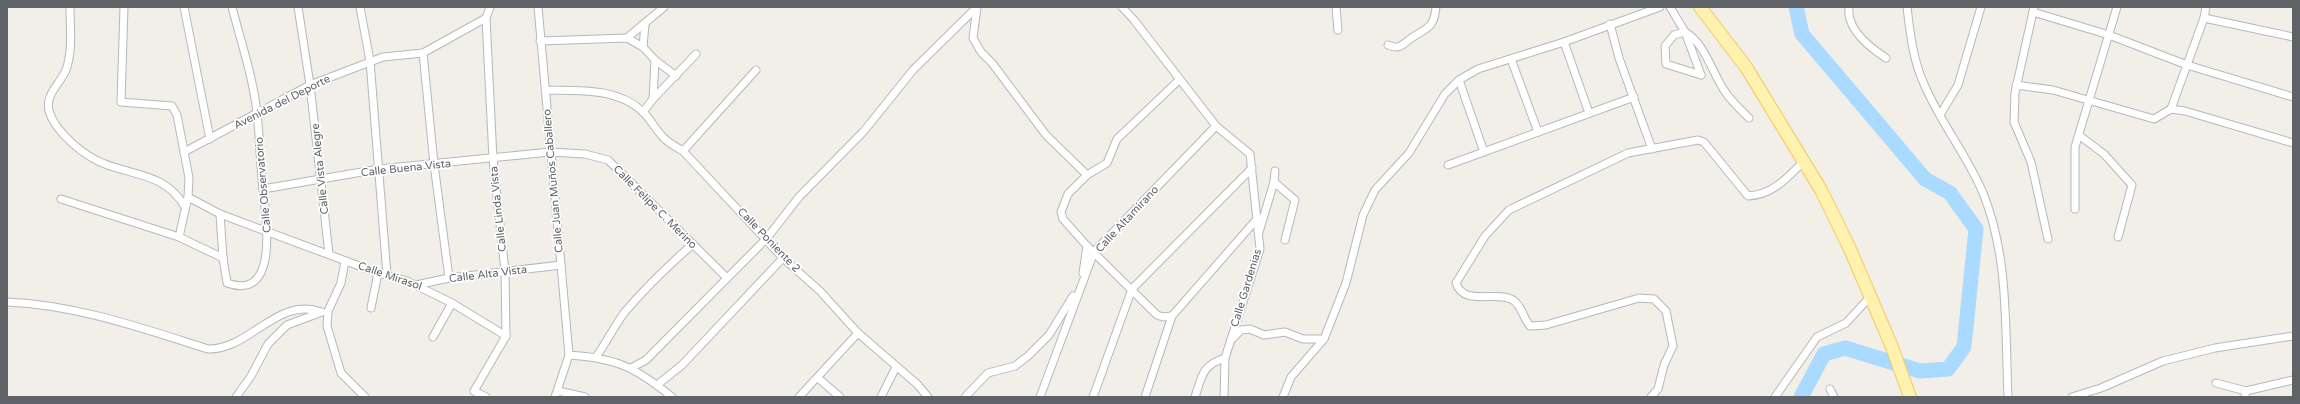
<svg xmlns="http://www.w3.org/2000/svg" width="2300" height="404" font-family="'Varela Round',sans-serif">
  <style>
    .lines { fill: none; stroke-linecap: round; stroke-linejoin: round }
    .river { stroke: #aadaff; stroke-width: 15 }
    .minor-casing { stroke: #b5b8bc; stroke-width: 9 }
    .primary-casing { stroke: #f2c960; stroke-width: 14 }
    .minor { stroke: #fff; stroke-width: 7 }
    .primary { stroke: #fff2af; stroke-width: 12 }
    .labels { text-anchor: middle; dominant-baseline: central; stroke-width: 3.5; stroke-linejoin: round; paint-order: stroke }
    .street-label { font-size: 11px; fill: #5f6368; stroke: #fff }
  </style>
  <rect width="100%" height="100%" fill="#f1efe8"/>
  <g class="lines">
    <!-- river -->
    <polyline class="river" points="1796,7 1802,34 1925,179 1950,193 1976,229 1964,347 1948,369 1920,371 1845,348 1824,354 1801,397"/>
    <defs>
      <g id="minor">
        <path d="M 70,7 C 70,27 73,51 66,70 C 60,84 45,94 49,111 C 55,132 85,157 105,164 C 136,176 166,174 185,207"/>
        <polyline points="124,7 121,102 172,106 177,115 189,178 188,197 179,237"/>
        <polyline points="184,7 210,139"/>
        <polyline points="298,7 310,85 329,254"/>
        <polyline points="360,7 370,61 387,275"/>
        <polyline points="538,7 569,355 555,397"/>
        <polyline points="977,7 973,38 981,52 992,63 1046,135 1087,175"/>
        <polyline points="1122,7 1134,20 1216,126 1250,154 1260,249 1225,358 1224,397"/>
        <polyline points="1336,7 1338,30"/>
        <polyline points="1670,7 1685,32 1701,75"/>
        <path d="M 1849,7 C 1846,29 1869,47 1886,58"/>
        <path d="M 1907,7 C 1910,33 1913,60 1924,84 C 1940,122 1967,155 1983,193 C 2009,257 2005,329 2008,397"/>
        <polyline points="2034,7 2015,93 2014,122 2031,162 2048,239"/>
        <polyline points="2033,12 2109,35 2187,65 2293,97"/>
        <polyline points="2204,18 2293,37"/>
        <polyline points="1610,24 1619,58 1652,149"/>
        <polyline points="627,38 664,7"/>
        <polyline points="540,41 627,38 643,47 655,60 676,76"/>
        <polyline points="1564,42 1589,113"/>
        <path d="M 1388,45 C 1399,50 1402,45 1410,39 C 1425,28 1434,30 1436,7"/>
        <polyline points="643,47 645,24"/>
        <polyline points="423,53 434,164 449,278"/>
        <polyline points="1511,59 1538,132"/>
        <path d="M 1701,75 L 1666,64 L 1665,46 L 1674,35 L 1685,32 C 1706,44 1712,74 1726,93 C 1732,102 1741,110 1749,118"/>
        <polyline points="1459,80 1484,152"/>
        <polyline points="2016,85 2053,90 2154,119 2171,109 2185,111 2293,143"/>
        <path d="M 545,90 C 577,91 616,87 642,111 C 650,118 655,129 663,137 C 668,143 676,147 683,151 L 783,258 L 820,291 L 858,333 L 917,384 L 928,397"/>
        <polyline points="653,99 696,54"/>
        <polyline points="2171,109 2204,18 2206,7"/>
        <polyline points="643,112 653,99 655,60"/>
        <polyline points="1940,115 1958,85 1981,7"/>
        <polyline points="2080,136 2104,154 2132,185 2118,237"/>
        <polyline points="683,151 756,70"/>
        <polyline points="184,152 310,85 383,57 423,53 486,18 490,7"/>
        <polyline points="1448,165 1634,97"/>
        <polyline points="1274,182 1295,200 1285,240"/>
        <polyline points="263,189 379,169 550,152 585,154 608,160 727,278"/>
        <polyline points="188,197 220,214 378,273 407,281 452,303 506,336"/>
        <polyline points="61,199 179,237 223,258"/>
        <polyline points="2075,209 2075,147 2117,7"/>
        <path d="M 220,214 L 223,258 L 227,283 C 280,302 266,217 263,189 C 260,164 260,139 257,113 C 253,77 241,42 232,7"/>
        <polyline points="1259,232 1274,182 1275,171"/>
        <polyline points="345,261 341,283 328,311 327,326 341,373 365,397"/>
        <polyline points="1083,273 1087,246"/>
        <polyline points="416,285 449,278 561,265"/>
        <path d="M 7,302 C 77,305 142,328 208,349 C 250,350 277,296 321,312"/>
        <polyline points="371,308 378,273"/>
        <polyline points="1172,316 1163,317 1157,315 1087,246 1063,219 1061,212 1068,194 1087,175 1107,163 1117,139 1179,80"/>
        <polyline points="433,337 452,303"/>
        <polyline points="1231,340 1241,330 1250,329 1264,335 1285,332 1303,339 1324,339"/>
        <path d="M 569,355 C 616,358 635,367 672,397"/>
        <path d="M 596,357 C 606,343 614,327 624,313 C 645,288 669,265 693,244"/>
        <polyline points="631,368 646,360 767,238 799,197 864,131 913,70 977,7"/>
        <polyline points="818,378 840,397"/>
        <polyline points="2216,383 2246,391"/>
        <polyline points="657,385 682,365 783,258"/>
        <polyline points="1830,389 1834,397"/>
        <polyline points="558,391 585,397"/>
        <polyline points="236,397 251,376 268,344 287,325 322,312"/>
        <polyline points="486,397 474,391 506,336 505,271 493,159 486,18"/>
        <polyline points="799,397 858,333"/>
        <polyline points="881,397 896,367"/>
        <polyline points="965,397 988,373 1015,366 1028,356 1049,335 1073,296"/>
        <polyline points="1040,397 1094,252 1216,126"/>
        <polyline points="1093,397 1132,289 1252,168"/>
        <polyline points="1145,397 1172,316 1256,220"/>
        <path d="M 1195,397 C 1202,376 1202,365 1225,358"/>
        <polyline points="1283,397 1291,377 1324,339 1346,283 1363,215 1375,190 1409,153 1445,94 1459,80 1478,69 1564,42 1660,7"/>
        <path d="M 1651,397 L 1658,389 L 1664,365 L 1673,346 L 1666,311 L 1654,299 L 1639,298 L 1546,325 L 1530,326 C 1523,318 1522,306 1513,300 C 1496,290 1464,307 1456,283 L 1485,236 L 1509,210 L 1628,153 L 1698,140 L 1704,142 L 1748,196 C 1773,195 1788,177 1805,160"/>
        <polyline points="1775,397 1817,337 1846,323 1870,297"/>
        <polyline points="2072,397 2101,388 2163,361 2215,348 2293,336"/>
        <polyline points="2245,397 2246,391 2293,380"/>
      </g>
      <polyline id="primary" points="1700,7 1746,67 1821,190 1850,249 1892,347 1910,397"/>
    </defs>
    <!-- minor casing -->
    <use href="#minor" class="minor-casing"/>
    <!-- primary casing -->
    <use href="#primary" class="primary-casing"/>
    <!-- minor -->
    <use href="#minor" class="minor"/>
    <!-- primary -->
    <use href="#primary" class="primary"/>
  </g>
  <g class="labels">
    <!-- street labels -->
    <g class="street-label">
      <text transform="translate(282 102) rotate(-27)">Avenida del Deporte</text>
      <text transform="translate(406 168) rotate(-6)">Calle Buena Vista</text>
      <text transform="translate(320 169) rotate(-96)">Calle Vista Alegre</text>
      <text transform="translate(553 181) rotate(-95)">Calle Juan Muños Caballero</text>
      <text transform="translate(263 185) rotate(-95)">Calle Observatorio</text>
      <text transform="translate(655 207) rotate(45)">Calle Felipe C. Merino</text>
      <text transform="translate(498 209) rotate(-96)">Calle Linda Vista</text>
      <text transform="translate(1127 219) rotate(-47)">Calle Altamirano</text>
      <text transform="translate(769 240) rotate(46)">Calle Poniente 2</text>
      <text transform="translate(488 274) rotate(-7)">Calle Alta Vista</text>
      <text transform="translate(390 276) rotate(19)">Calle Mirasol</text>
      <text transform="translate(1246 288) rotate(-73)">Calle Gardenias</text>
    </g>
  </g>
  <!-- border -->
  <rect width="2300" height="404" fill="none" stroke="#5f6368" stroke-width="16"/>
</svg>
